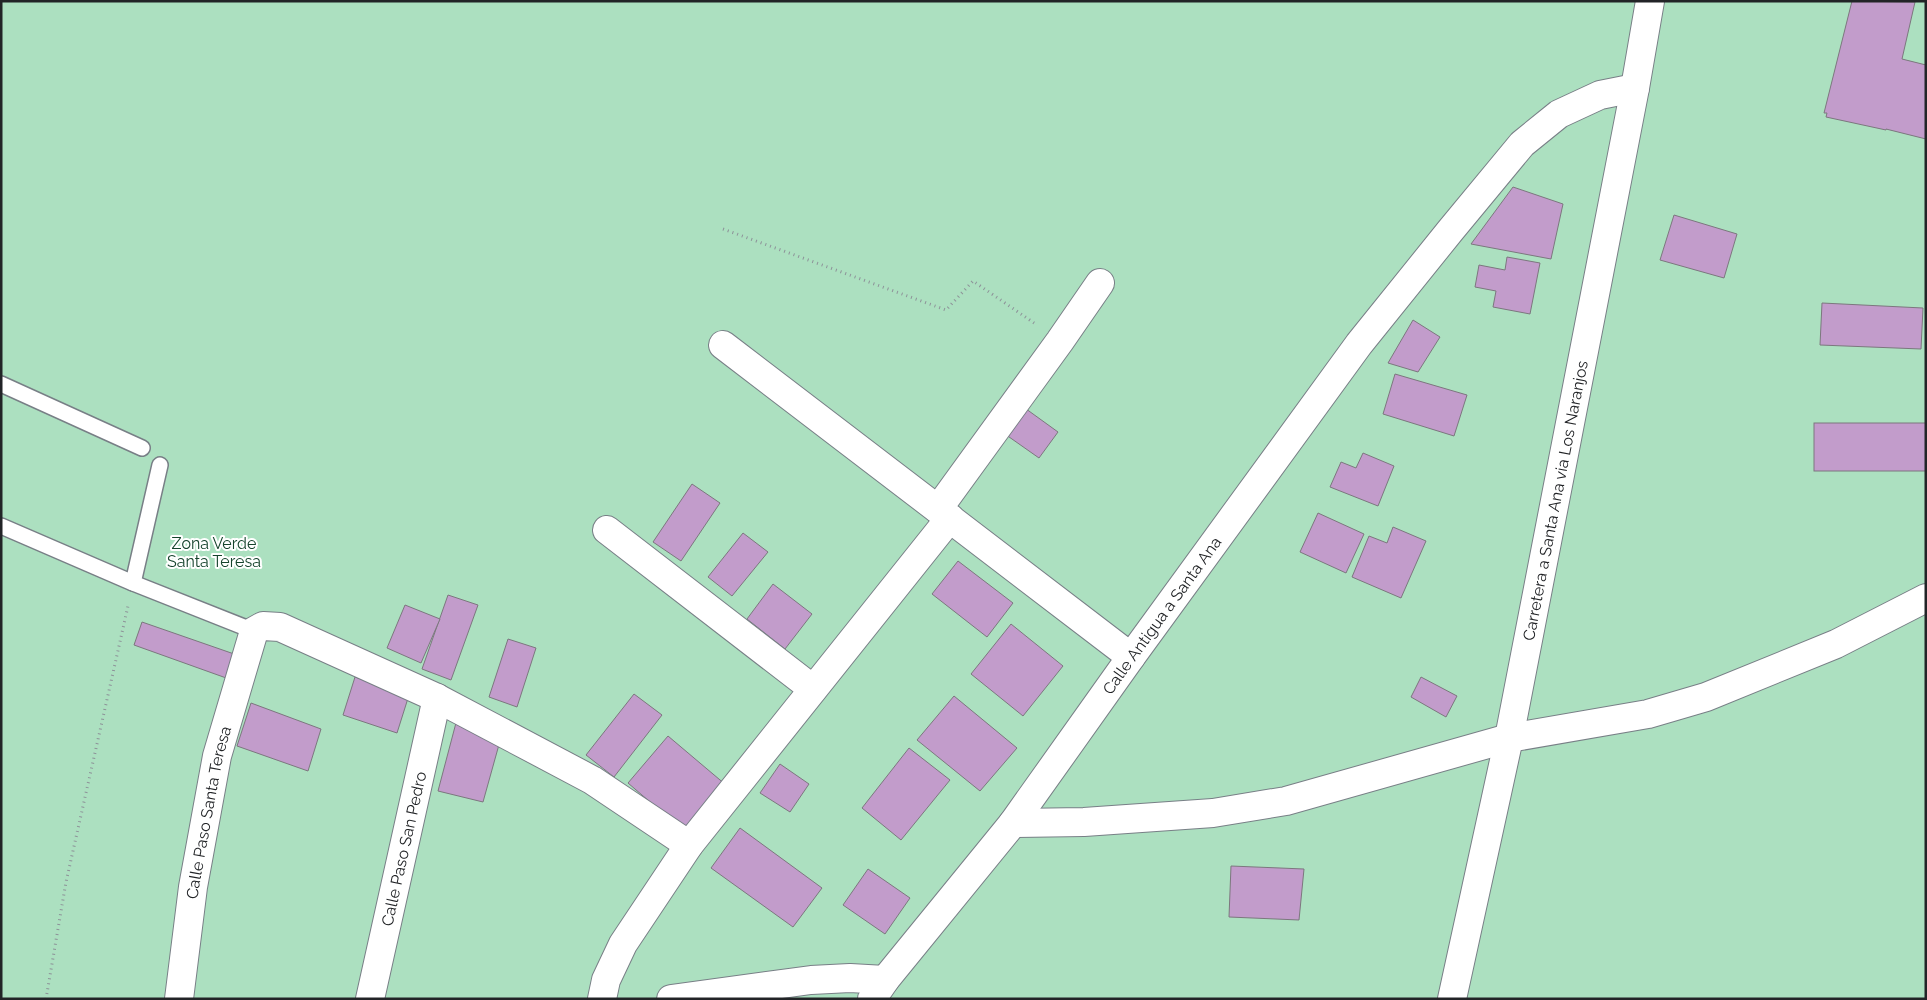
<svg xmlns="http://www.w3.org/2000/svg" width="1927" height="1000" font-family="Raleway,sans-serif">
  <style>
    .green { fill: #ace0c0 }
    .building { fill: #c29ccb; stroke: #7c777e }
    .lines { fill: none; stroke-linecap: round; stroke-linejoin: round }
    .service-casing { stroke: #787f86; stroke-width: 18 }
    .minor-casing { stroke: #787f86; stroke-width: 30 }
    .tertiary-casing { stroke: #787f86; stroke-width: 30 }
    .secondary-casing { stroke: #787f86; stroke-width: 30 }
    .path { stroke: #8d9298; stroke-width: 3; stroke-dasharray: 1 4; stroke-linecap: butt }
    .service { stroke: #fff; stroke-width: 15 }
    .minor { stroke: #fff; stroke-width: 28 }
    .tertiary { stroke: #fff; stroke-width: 28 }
    .secondary { stroke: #fff; stroke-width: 28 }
    .labels { text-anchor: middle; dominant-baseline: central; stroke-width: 4; stroke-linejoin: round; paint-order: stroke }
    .street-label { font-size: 16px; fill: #222427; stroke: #fff }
    .park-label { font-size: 16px; fill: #15432c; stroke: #fff }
  </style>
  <rect width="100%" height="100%" fill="#d9e1e8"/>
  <!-- green -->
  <rect class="green" x="1" y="1" width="1925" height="998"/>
  <!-- building -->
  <g class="building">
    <polygon points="1852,1 1915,2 1902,59 1926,65 1926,139 1886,129 1886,130 1826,117 1827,113 1824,113"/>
    <polygon points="1513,187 1563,204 1551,259 1471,244"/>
    <polygon points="1674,215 1737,234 1724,278 1660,260"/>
    <polygon points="1507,257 1540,263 1530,314 1493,307 1496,291 1475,287 1479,265 1505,270"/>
    <polygon points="1822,303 1923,308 1921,349 1820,345"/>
    <polygon points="1413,320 1440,337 1418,372 1388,363"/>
    <polygon points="1395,374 1467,395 1454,436 1383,414"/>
    <polygon points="1022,406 1058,432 1039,458 1002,432"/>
    <rect x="1814" y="423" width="112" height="48"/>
    <polygon points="1363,453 1394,466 1378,506 1330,487 1341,462 1356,468"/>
    <polygon points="692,484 720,503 681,561 653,542"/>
    <polygon points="1318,513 1364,534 1346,573 1300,552"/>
    <polygon points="1393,527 1426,541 1401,598 1352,577 1369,536 1387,543"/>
    <polygon points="743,533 768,552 732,596 708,577"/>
    <polygon points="958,561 1013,603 987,637 932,594"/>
    <polygon points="773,584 812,614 785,649 747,619"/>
    <polygon points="448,595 478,605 451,680 422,669"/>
    <polygon points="405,605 440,619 421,663 387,648"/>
    <polygon points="142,622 237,655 229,679 134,645"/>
    <polygon points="1011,624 1063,666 1023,716 971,674"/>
    <polygon points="508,639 536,648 517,707 489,697"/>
    <polygon points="355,677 409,695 397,733 343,715"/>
    <polygon points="1421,677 1457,696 1446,717 1411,697"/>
    <polygon points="634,694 662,715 614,777 586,755"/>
    <polygon points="954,696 1017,748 980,791 917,740"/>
    <polygon points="251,703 321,729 308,771 237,746"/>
    <polygon points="457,719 500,741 483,802 438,791"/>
    <polygon points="668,736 726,785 685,832 628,783"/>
    <polygon points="909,748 950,780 901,840 862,808"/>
    <polygon points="780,764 809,784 790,812 760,793"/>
    <polygon points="740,828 822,888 793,927 711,868"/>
    <polygon points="1231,866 1304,869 1299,920 1229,917"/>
    <polygon points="868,869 910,898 885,934 843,905"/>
  </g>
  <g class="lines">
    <defs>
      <g id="service">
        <polyline points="1,384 142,448"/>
        <polyline points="1,526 133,583 254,631"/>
        <polyline points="133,583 160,465"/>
      </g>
      <g id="minor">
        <polyline points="723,345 1131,657"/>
        <polyline points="938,509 1060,341 1100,283"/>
        <polyline points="607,530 813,689"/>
        <polyline points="1013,823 1084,822 1213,813 1286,801 1509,738 1648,714 1706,697 1836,644 1926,598"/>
        <path id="s1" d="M 179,999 L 193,887 L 217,756 L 254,631 L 263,626 L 280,627 L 437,698 L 592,780 L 689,845"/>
        <path id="s2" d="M 370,999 L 437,698"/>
        <polyline points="602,999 606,980 623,944 689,845 950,518"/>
        <polyline points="671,999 811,980 850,978 885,980"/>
      </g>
      <g id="tertiary">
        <path id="s3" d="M 872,999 L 885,980 L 1013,823 L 1131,657 L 1359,344 L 1450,231 L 1522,144 L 1559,114 L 1600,95 L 1635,88"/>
      </g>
      <g id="secondary">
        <path id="s4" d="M 1452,999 L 1509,738 L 1635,88 L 1650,1"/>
      </g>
    </defs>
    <!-- service casing -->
    <use href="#service" class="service-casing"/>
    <!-- minor casing -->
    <use href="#minor" class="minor-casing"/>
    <!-- tertiary casing -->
    <use href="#tertiary" class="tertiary-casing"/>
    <!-- secondary casing -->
    <use href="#secondary" class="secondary-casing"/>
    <!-- path -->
    <g class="path">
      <polyline points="723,229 946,310 973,281 1037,325"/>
      <polyline points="46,999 66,882 128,606"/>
    </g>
    <!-- service -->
    <use href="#service" class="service"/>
    <!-- minor -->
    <use href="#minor" class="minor"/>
    <!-- tertiary -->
    <use href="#tertiary" class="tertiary"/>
    <!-- secondary -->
    <use href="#secondary" class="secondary"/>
  </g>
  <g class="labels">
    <!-- street labels -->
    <g class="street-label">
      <text stroke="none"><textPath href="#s4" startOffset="509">Carretera a Santa Ana via Los Naranjos</textPath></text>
      <text stroke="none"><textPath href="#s3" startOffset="481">Calle Antigua a Santa Ana</textPath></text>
      <text stroke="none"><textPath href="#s1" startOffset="189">Calle Paso Santa Teresa</textPath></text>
      <text stroke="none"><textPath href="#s2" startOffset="154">Calle Paso San Pedro</textPath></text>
    </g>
    <!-- park labels -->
    <g class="park-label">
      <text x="214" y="543">Zona Verde<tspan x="214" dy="18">Santa Teresa</tspan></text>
    </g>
  </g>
  <!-- border -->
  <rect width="1927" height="1000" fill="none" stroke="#222427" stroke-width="5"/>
</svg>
